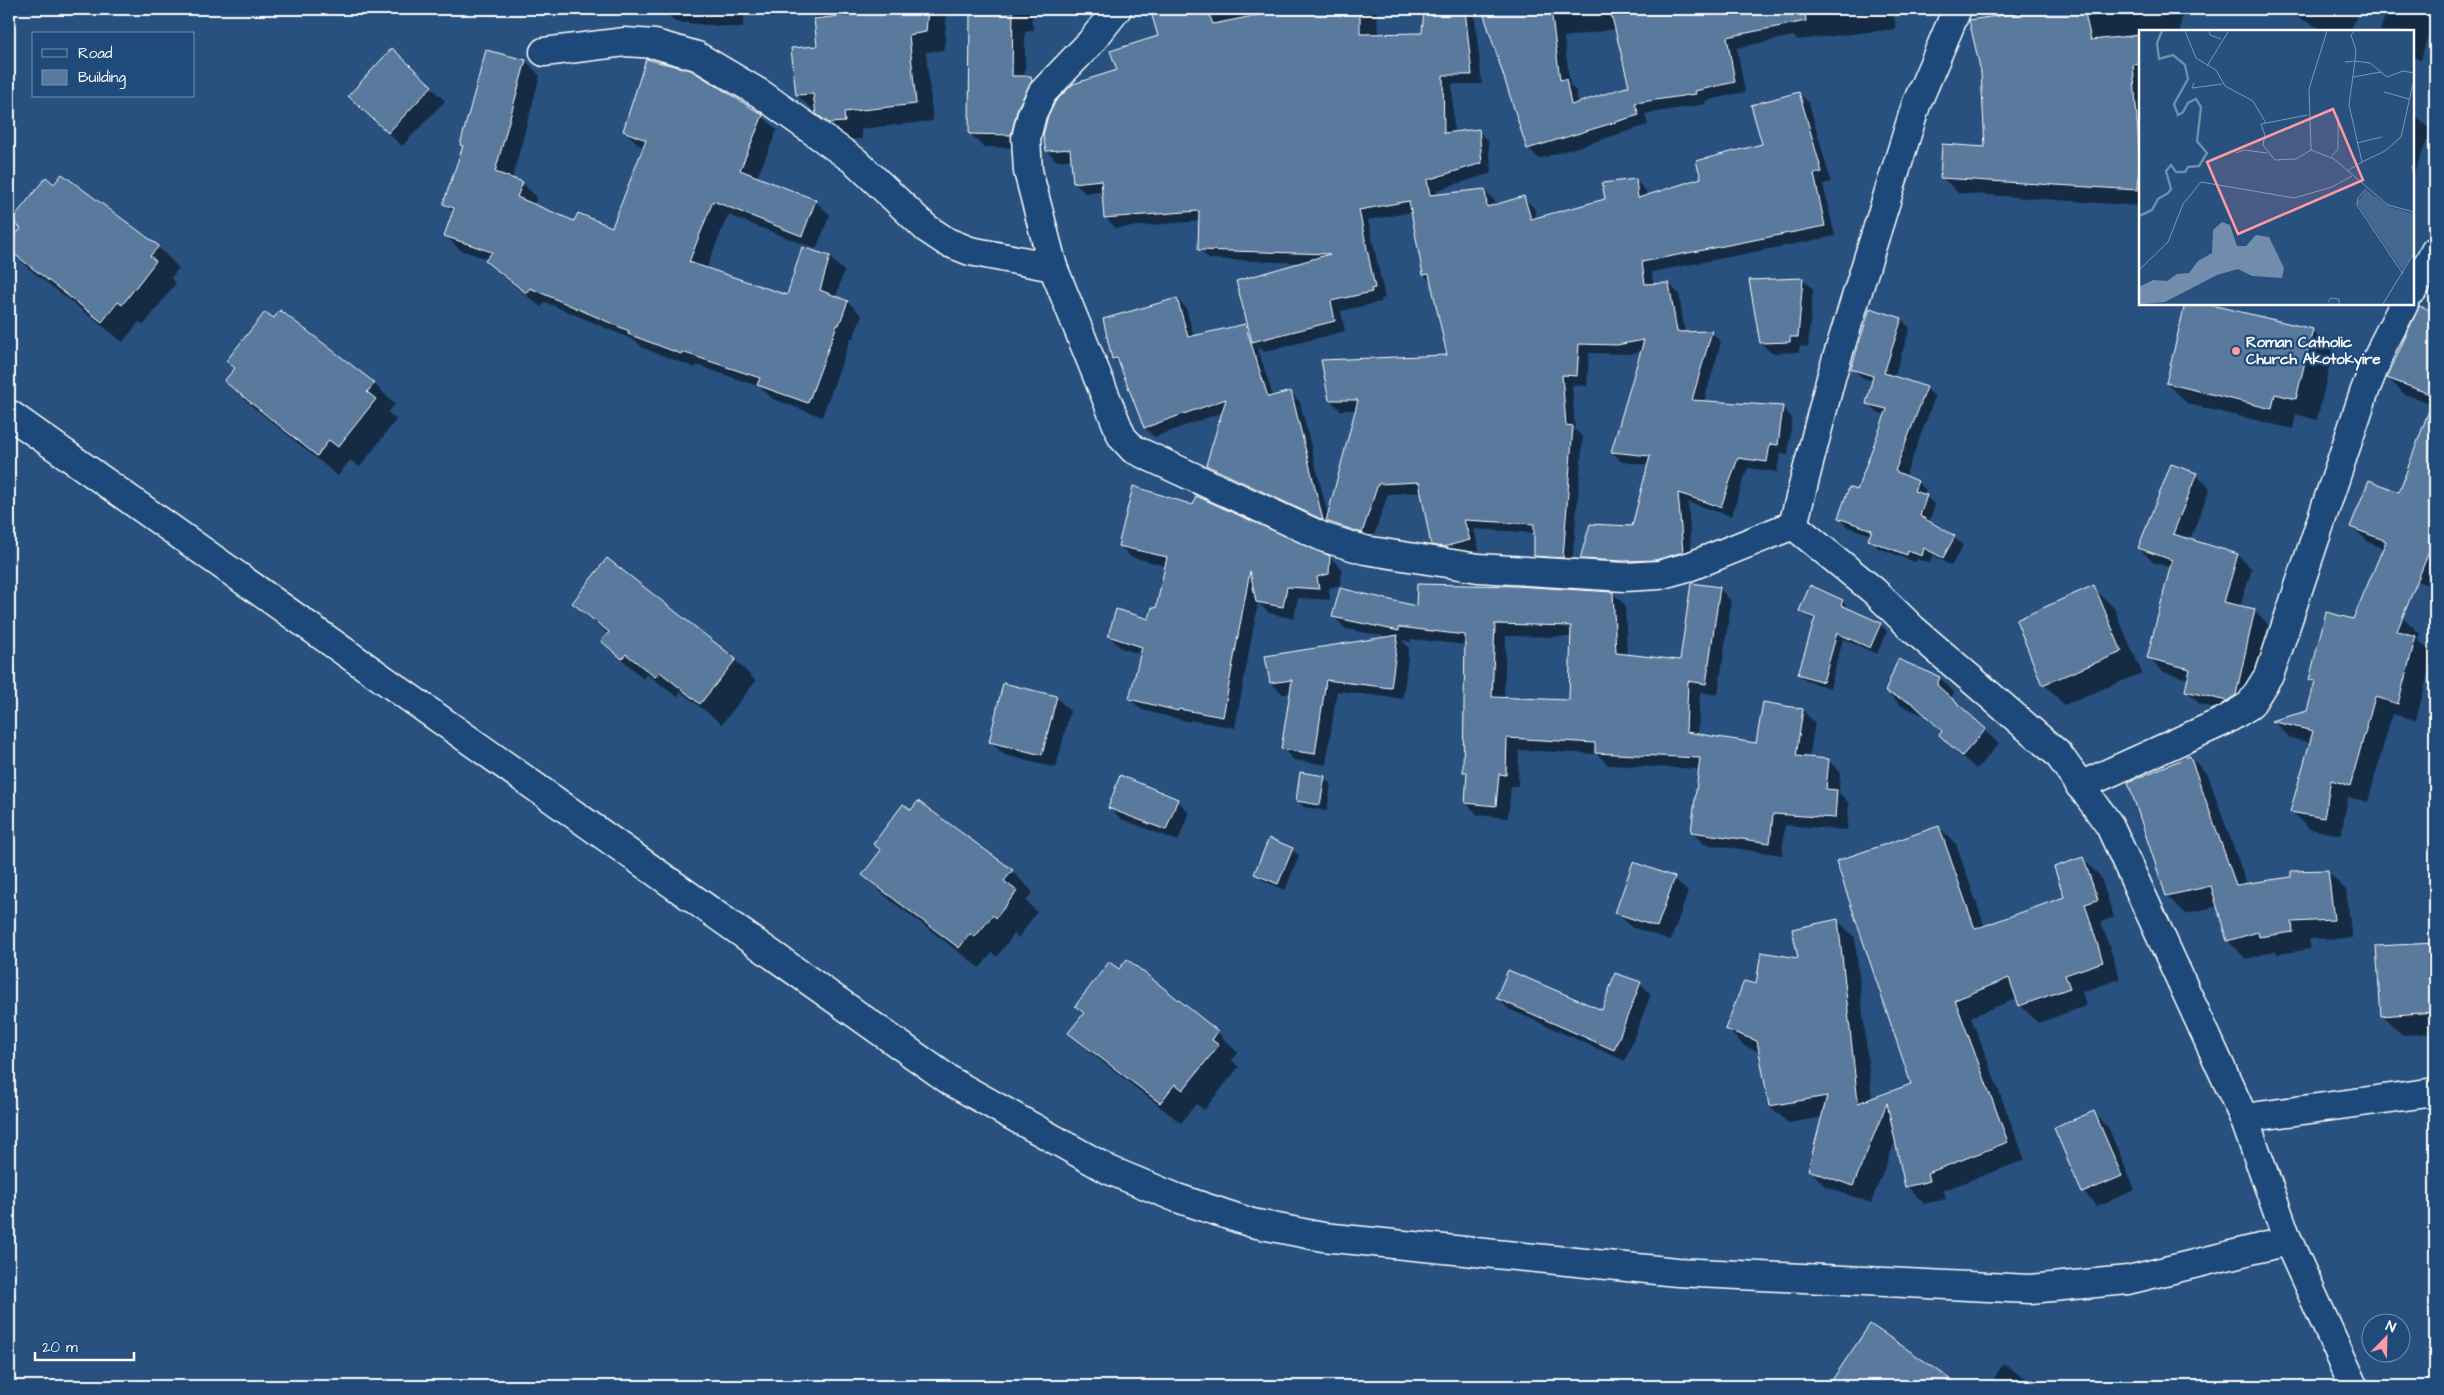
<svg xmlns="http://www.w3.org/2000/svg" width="2444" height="1395" font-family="'Architects Daughter',sans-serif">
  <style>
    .shadow { fill: #0007; fill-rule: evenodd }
    .building { fill: #5a7a9d; stroke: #fff; fill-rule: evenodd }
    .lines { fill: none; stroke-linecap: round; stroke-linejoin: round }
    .minor-casing { stroke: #fff; stroke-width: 31 }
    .minor { stroke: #1f4a7a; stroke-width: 28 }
    .poi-dot { fill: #ff9aa2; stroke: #1f4a7a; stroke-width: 2 }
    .labels { text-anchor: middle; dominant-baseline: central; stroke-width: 4.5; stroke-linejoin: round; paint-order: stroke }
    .poi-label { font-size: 15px; font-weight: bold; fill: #fff; stroke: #1f4a7a; text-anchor: start }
    .inset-river { fill: none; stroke: #718dab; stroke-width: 2.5 }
    .inset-road { fill: none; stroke: #7e97b2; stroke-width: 1 }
    .view { fill: #ff9aa2; fill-opacity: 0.15; stroke: #ff9aa2; stroke-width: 2.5 }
    .inset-edge { fill: none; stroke: #fff; stroke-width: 2.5 }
  </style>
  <rect width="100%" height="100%" fill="#28517f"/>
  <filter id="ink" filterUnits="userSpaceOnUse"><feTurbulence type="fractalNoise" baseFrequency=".02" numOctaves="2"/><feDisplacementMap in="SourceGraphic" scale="10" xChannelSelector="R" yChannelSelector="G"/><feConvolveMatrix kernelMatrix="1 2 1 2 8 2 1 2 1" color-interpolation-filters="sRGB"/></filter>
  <g filter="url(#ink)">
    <!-- shadow -->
    <g class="shadow">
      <polygon points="662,9 745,9 743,28 675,22"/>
      <polygon points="814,9 947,9 944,50 926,52 933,121 861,129 862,139 848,140 835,131 797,95 819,47"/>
      <polygon points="971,9 1060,9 1049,12 1046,9 1031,19 1034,30 1025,32 1025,77 1031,77 1044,90 1024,148 984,147 970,134"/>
      <path d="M 1151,9 L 1377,9 L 1378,35 L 1423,34 L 1426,9 L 1474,9 L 1482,84 L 1452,84 L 1454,133 L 1478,131 L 1488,141 L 1492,173 L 1437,190 L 1438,196 L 1485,191 L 1495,201 L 1496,206 L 1524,198 L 1534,208 L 1537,218 L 1606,200 L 1636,181 L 1646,191 L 1647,197 L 1702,179 L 1764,144 L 1799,93 L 1809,103 L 1831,182 L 1823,184 L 1835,236 L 1652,272 L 1653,285 L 1669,284 L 1679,294 L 1685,333 L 1711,332 L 1721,342 L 1704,402 L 1782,407 L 1792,418 L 1788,455 L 1780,454 L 1777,472 L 1748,468 L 1731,516 L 1688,502 L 1692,562 L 1591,568 L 1581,558 L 1633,528 L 1649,465 L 1622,462 L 1612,452 L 1642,352 L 1628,354 L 1589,353 L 1587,386 L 1572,385 L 1575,430 L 1583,437 L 1572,567 L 1545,565 L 1535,555 L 1536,533 L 1474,529 L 1479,550 L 1454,556 L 1443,554 L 1432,544 L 1422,492 L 1388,494 L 1372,542 L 1337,531 L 1330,524 L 1331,528 L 1216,474 L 1207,465 L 1223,412 L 1154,437 L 1145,428 L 1123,368 L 1113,358 L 1177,299 L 1186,308 L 1194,337 L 1244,325 L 1251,332 L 1304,263 L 1209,259 L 1199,249 L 1200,221 L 1116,228 L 1106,218 L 1103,191 L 1085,193 L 1074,183 L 1072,159 L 1057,161 L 1047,151 L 1118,71 L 1159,36 ZM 1412,212 L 1424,275 L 1433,283 L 1449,356 L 1330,400 L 1340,410 L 1356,410 L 1328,516 L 1300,402 L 1291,393 L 1273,397 L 1257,345 L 1264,352 L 1345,331 L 1341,311 L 1381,302 L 1381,299 L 1385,298 L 1368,220 Z"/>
      <path d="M 1518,9 L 1893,9 L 1896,29 L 1797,40 L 1793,36 L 1737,48 L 1745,92 L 1705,101 L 1706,104 L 1645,114 L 1648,125 L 1539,159 L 1529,148 ZM 1616,29 L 1630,87 L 1578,104 L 1576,91 L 1570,85 L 1564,37 Z"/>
      <polygon points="2025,9 2182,9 2180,31 2140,31 2140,206 1958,193 1942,177 1987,148 2026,13"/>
      <polygon points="2281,9 2360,9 2350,31 2326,31"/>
      <polygon points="2387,9 2435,9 2421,60 2413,57 2413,31 2380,31"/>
      <polygon points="392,50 445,101 402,146 363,110"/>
      <polygon points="487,51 526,61 540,76 512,179 522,183 537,197 534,205 575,223 613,229 645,147 639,145 624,130 762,116 777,130 757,178 815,201 830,215 816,249 728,215 706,269 788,297 829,257 844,271 836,297 848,302 862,316 853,339 851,338 822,417 773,399 760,387 697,365 696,368 643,348 636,341 545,302 541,307 501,275 487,261 488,259 460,250 446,236 454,213 444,203 464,147"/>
      <polygon points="2413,114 2431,130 2413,175"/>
      <polygon points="54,185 158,247 179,268 171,278 176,283 144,325 139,322 123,342 28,268 9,248 22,229 13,221"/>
      <polygon points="1803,279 1813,289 1808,347 1800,346 1799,352 1771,353 1761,343"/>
      <polygon points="2186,304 2202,304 2312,331 2333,351 2317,420 2296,414 2293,429 2188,404 2167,383"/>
      <polygon points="2435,305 2435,588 2397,573 2384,549 2368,542 2352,526 2399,494 2433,404 2404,394 2388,378"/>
      <polygon points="1901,319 1910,328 1894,378 1926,388 1935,397 1905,477 1918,482 1926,490 1924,495 1935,505 1929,523 1954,537 1963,546 1951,566 1933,555 1930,563 1917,559 1915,562 1878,548 1870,539 1872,535 1848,527 1839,518 1858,491 1886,415 1876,412 1868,404 1873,381 1861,377 1853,368"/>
      <polygon points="227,361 374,384 395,404 388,412 396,420 360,467 350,460 338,476 247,402 226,381 235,369"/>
      <polygon points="2196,474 2210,488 2190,540 2238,555 2252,569 2240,607 2254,610 2268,624 2249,709 2242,714 2201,705 2187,691 2189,679 2163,672 2149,658 2171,568 2153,562 2139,548"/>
      <polygon points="1120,546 1330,557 1342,569 1340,585 1329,588 1330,600 1298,598 1294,619 1269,613 1258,603 1235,728 1190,720 1190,722 1142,710 1130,699 1141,654 1121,648 1109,636 1150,621 1157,610 1166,566 1131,557"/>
      <polygon points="607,560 735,660 756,681 722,724 681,692 677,697 647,674 643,679 603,641 609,635 573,603"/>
      <polygon points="2093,587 2114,608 2142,673 2064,705 2044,684 2017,620"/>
      <path d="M 1719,588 L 1731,601 L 1718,695 L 1700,692 L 1698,735 L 1757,744 L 1764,704 L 1803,711 L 1815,723 L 1809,758 L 1828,760 L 1840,772 L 1839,793 L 1849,803 L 1847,830 L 1785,825 L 1782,855 L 1704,844 L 1692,832 L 1699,769 L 1608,765 L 1597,754 L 1519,750 L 1518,786 L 1511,786 L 1508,818 L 1478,815 L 1466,803 L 1468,775 L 1464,772 L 1467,645 L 1411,639 L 1411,642 L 1402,640 L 1409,648 L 1403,699 L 1337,691 L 1326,765 L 1294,760 L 1283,749 L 1292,693 L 1283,694 L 1271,683 L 1388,637 L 1346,629 L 1334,617 L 1417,607 L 1613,593 L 1625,605 L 1627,655 L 1681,661 ZM 1506,636 L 1572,637 L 1570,702 L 1504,698 Z"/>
      <polygon points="1843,601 1848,610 1880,624 1887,631 1877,654 1843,639 1830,688 1806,681 1799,674 1815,621 1800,611"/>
      <polygon points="2403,617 2420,634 2418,640 2433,654 2416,720 2392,714 2368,802 2348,797 2341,835 2309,829 2292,812 2311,743 2290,738 2274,721 2308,712 2316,685 2310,679 2354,620"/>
      <polygon points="1940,678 1954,692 1951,699 1999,744 1976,769 1954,749 1943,732 1927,717 1900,705 1886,691"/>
      <polygon points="1056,697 1070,711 1056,768 1004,755 990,741"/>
      <polygon points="2190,757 2208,775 2247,885 2328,872 2346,890 2352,938 2309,939 2311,949 2278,954 2275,951 2246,959 2228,941 2218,906 2185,914 2167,896 2130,783"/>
      <polygon points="1324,778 1331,784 1327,811 1304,807 1297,800"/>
      <polygon points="1177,800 1189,813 1178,841 1121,819 1109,807"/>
      <polygon points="1939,827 1956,844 1985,927 2066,898 2083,859 2100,876 2114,917 2101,922 2120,979 2082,992 2086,1006 2038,1023 2020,1005 2018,998 1971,1017 2025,1160 1944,1190 1946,1199 1924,1204 1907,1186 1896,1139 1871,1203 1826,1187 1809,1169 1823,1117 1788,1123 1770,1106 1760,1052 1744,1046 1726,1028 1757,985 1800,960 1838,921 1855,938 1872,1099 1912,1084"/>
      <polygon points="875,844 1012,871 1033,892 1026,901 1037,912 1018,938 1014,934 997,957 992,953 980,968 885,896 864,875 882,851"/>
      <polygon points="1292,849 1299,856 1285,890 1262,880 1256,874"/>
      <polygon points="1674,878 1688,892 1671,940 1631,927 1617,913"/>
      <polygon points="2435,944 2435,1033 2402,1035 2383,1016 2377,948"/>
      <polygon points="1127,960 1217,1032 1238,1053 1232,1060 1239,1067 1204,1110 1196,1104 1181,1123 1091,1053 1070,1033 1085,1014 1076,1006 1119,971"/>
      <polygon points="1640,983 1651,994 1625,1061 1509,1009 1497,998 1603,1012"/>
      <polygon points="2094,1113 2108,1127 2135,1190 2097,1206 2083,1192"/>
      <polygon points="1870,1325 1959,1386 1829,1386"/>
      <polygon points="2003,1364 2038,1386 1989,1386"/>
      <polygon points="1816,1379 1827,1386 1811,1386"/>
    </g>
    <!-- building -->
    <g class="building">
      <polygon points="898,9 928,9 926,32 909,35 916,104 844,112 845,122 829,123 816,114 813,94 796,95 791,48 817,46 814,19"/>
      <polygon points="970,9 1013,9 1012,76 1031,76 1032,81 1018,107 1011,135 969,134"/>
      <polygon points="1150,9 1207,9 1213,24 1288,9 1360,9 1360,34 1422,33 1424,9 1465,9 1472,75 1443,75 1444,133 1479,129 1482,163 1427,180 1430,195 1485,189 1487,207 1524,196 1531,219 1605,199 1602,183 1636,179 1638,198 1701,178 1696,161 1762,144 1751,105 1799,92 1822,172 1814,174 1825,226 1642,262 1645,284 1669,283 1677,332 1712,331 1692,400 1783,406 1778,445 1770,444 1767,462 1738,458 1721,507 1678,493 1683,552 1656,560 1625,561 1580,559 1590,524 1632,526 1650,456 1611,452 1644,340 1617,345 1579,344 1577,376 1562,375 1566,425 1573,426 1563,558 1534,556 1534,524 1464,520 1470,540 1443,547 1431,545 1419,482 1378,484 1362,533 1326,521 1358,400 1329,400 1321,360 1447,355 1429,274 1423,275 1409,201 1359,210 1375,288 1371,289 1372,292 1331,301 1335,321 1252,342 1236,281 1330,254 1198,250 1199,211 1104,218 1101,180 1073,183 1070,149 1046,151 1043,136 1047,119 1055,102 1073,84 1117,70 1110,51 1158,36"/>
      <polygon points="1482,9 1551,9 1560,80 1566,79 1571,105 1629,86 1610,9 1805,9 1806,21 1727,37 1735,82 1695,91 1696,94 1635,103 1639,115 1527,149"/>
      <polygon points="2024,9 2084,9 2091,40 2140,35 2140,64 2133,65 2140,160 2138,190 1940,178 1942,144 1985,147 1981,72 1969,20 2024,12"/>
      <polygon points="392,48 432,86 388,133 348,96"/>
      <polygon points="486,50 526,60 495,172 523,182 517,197 574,221 578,213 612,227 646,140 623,131 646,59 691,70 763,115 740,170 816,200 802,236 713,201 689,262 787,295 802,247 830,256 820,290 848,301 839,325 837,325 808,403 757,385 760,378 682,352 681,354 628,334 629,331 530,288 526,293 485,261 492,252 444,236 454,208 443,204 463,146 460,145"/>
      <polygon points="62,174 159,246 150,256 156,261 122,305 118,302 102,322 9,250 9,244 21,228 11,221 46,177 54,184"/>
      <polygon points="1803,278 1798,337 1790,337 1790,342 1760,343 1749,280"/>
      <polygon points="1177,298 1188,337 1245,324 1268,397 1291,391 1323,520 1206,465 1226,399 1144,428 1117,358 1112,359 1103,319"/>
      <polygon points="2185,304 2207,304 2313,329 2296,399 2275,394 2272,409 2166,383"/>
      <polygon points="2419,306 2435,312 2435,396 2387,378"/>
      <polygon points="1870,308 1902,318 1884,373 1927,387 1895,471 1918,481 1914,491 1927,495 1920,516 1955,536 1943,558 1924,548 1922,556 1908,551 1907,555 1868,540 1872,530 1838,518 1849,487 1857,490 1887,409 1866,404 1873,376 1851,369"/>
      <polygon points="280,310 375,383 367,392 376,399 338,447 329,440 317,456 224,381 235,368 226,361 265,312 274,318"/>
      <polygon points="2432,402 2435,402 2435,537 2397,631 2416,636 2398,704 2375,697 2350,786 2331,780 2324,818 2290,812 2313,731 2271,721 2307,711 2315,681 2309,680 2326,612 2353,619 2386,541 2350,527 2369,480 2399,492"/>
      <polygon points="2171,464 2197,473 2173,534 2238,554 2224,602 2255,609 2236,695 2227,701 2185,691 2190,669 2147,658 2172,560 2138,548"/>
      <polygon points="1133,486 1193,505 1196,496 1330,556 1329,574 1317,577 1319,589 1287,587 1283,607 1256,602 1250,571 1223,717 1179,709 1178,711 1129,699 1142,647 1108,636 1116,609 1149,619 1152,607 1156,608 1167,557 1118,546"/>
      <polygon points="607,558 736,659 700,704 660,672 655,677 626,654 622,659 601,641 609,632 572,603"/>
      <path d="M 1691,583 L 1720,587 L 1706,684 L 1688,681 L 1686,732 L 1756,743 L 1763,702 L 1803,709 L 1796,756 L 1829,759 L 1826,789 L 1837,790 L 1835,818 L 1773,814 L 1770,843 L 1691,832 L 1700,758 L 1595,753 L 1595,743 L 1507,738 L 1506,775 L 1499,774 L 1496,806 L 1465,803 L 1467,772 L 1463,772 L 1465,635 L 1399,627 L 1399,631 L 1332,617 L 1340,588 L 1416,606 L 1417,584 L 1516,586 L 1613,592 L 1616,653 L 1680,660 ZM 1495,624 L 1571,626 L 1569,700 L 1492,697 Z"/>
      <polygon points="1810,585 1843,600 1841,605 1881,623 1870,648 1837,633 1823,682 1798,674 1815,618 1799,611"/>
      <polygon points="2094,585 2122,652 2042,685 2016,620"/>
      <polygon points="1398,635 1391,688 1326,680 1315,754 1281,749 1292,680 1270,683 1265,656"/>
      <polygon points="1898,659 1940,677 1937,685 1986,729 1962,756 1939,735 1942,731 1912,703 1885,692"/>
      <polygon points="1003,683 1057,696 1042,755 989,742"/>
      <polygon points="2190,756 2236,885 2291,877 2291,871 2328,870 2334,920 2292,922 2293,932 2259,937 2258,932 2227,941 2211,886 2166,896 2128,782"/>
      <polygon points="1300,772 1325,776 1320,805 1296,801"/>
      <polygon points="1120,775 1178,799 1166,830 1108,808"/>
      <polygon points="918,801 1013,870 1004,881 1017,891 996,918 993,915 975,937 970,934 959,948 862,875 881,850 873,844 903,804 911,810"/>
      <polygon points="1939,826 1975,929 2064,897 2054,867 2083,857 2098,900 2085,904 2103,962 2065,975 2070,988 2019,1006 2009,978 1955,1000 2008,1142 1928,1173 1930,1181 1905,1187 1887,1103 1853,1186 1808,1170 1827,1096 1769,1106 1757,1041 1725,1029 1744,981 1756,984 1761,952 1798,958 1792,929 1838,919 1858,1103 1911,1084 1836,861"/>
      <polygon points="1269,838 1293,848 1278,884 1254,874"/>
      <polygon points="1633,862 1675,877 1657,927 1615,913"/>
      <polygon points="2435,943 2435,1012 2381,1016 2376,946"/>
      <polygon points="1127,959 1218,1031 1212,1040 1219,1045 1183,1090 1175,1084 1160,1103 1068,1033 1084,1013 1075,1006 1109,962 1119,969"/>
      <polygon points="1508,970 1602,1010 1615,973 1641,982 1614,1050 1496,998"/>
      <polygon points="2094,1111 2122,1176 2082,1193 2054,1128"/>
      <polygon points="1870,1324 1961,1386 1828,1386"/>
    </g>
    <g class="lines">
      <defs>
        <g id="minor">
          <polyline points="1117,9 1091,42 1042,93 1032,114 1026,138 1028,171 1053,267 1122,437 1133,449 1325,538 1365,550 1478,568 1625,577 1659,575 1691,566 1793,525"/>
          <polyline points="544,52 625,42 655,44 697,56 761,94 855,161 926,228 947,242 970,251 1053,267"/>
          <polyline points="2413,290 2435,251"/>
          <polyline points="9,414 952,1082 1109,1170 1177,1198 1252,1223 1323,1237 1677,1272 2030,1289 2128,1280 2288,1241"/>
          <polyline points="1793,525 1874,591 1913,629 2058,754 2110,826 2244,1118 2288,1241 2354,1386"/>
          <polyline points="1793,525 1832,374 1916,105 1957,9"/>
          <polyline points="2080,786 2224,721 2250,705 2270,673 2364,393 2383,345 2404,304"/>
          <polyline points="2244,1118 2435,1092"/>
        </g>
      </defs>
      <!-- minor casing -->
      <use href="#minor" class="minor-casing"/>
      <!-- minor -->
      <use href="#minor" class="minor"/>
    </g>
  </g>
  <!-- markers -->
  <circle class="poi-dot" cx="2236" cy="351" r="5"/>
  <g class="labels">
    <!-- poi labels -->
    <g class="poi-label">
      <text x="2246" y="342">Roman Catholic<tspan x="2246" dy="17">Church Akotokyire</tspan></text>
    </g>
  </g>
  <!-- overview -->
  <g transform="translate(2139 30)">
    <rect width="275" height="275" fill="#28517f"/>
    <path d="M 227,160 L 251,177 L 275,184 L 275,222 L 263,240 L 218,173 Z" fill="#446890"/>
    <path d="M 83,192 L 91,195 L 98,216 L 107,216 L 117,205 L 130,207 L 145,238 L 143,248 L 113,246 L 99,239 L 78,245 L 26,272 L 0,274 L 0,257 L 14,250 L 28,251 L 38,244 L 50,243 L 59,231 L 73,223 L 74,200 Z" fill="#718dab"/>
    <path class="inset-river" d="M 0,186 L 13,180 L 19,169 L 29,163 L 32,159 L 27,141 L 32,135 L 37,142 L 46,142 L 49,137 L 60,136 L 68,123 L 58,111 L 62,77 L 57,69 L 49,73 L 44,82 L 39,85 L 38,82 L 35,74 L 49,49 L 46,35 L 34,25 L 20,29 L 18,13 L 23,1"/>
    <path class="inset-road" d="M 46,1 L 57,28 L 77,40 L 86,56 L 114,71 L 127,93M 70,1 L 71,5 L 82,9M 206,32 L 216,31 L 217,20 L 212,5 L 216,1M 68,36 L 89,2M 214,47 L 242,42M 55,53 L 53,58 L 83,54M 245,62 L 270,69M 169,85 L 122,94 L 126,105 L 124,115 L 136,130 L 157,129 L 172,120M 218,113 L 243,107M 172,120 L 195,129 L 249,175 L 275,182M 172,120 L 170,59 L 188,1M 97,123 L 105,120 L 128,123M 192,127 L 199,119 L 199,86M 223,132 L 246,121 L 262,107 L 275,49M 273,135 L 275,150M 208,141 L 223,132 L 210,75 L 216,31 L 231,33 L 248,47 L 264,41 L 275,43M 227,159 L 219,168 L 218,175 L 264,244M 0,240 L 29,212 L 44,174 L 62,152 L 155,168 L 193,157 L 213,146M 189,272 L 192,268 L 200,269 L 200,274M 244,274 L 275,223"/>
    <path class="view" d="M 194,79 L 224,150 L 99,204 L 68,132 Z"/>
    <rect width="275" height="275" class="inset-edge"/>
  </g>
  <!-- margin -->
  <rect width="2444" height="1395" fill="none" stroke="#1f4a7a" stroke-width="30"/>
  <rect x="15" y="15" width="2414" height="1365" fill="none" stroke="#fff" stroke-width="2" filter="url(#ink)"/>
  <!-- legend -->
  <rect x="32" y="32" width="162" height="65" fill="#1f4a7a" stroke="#7992af"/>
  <rect x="42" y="49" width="25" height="8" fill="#1f4a7a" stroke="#7992af"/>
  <text x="78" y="58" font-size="15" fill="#ffffff">Road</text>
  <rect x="42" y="70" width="25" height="15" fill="#5a7a9d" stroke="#7992af"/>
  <text x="78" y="82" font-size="15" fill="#ffffff">Building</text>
  <!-- north arrow -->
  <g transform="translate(2386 1338) rotate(23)"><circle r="24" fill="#1f4a7a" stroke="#7992af"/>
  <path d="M0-4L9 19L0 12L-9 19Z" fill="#ff9aa2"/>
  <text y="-8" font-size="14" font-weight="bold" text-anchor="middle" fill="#ffffff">N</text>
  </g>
  <!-- scale -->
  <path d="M35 1352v8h99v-8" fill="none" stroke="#ffffff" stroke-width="2.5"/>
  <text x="42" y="1352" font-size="15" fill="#ffffff" stroke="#1f4a7a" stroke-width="4" paint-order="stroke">20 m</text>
</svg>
